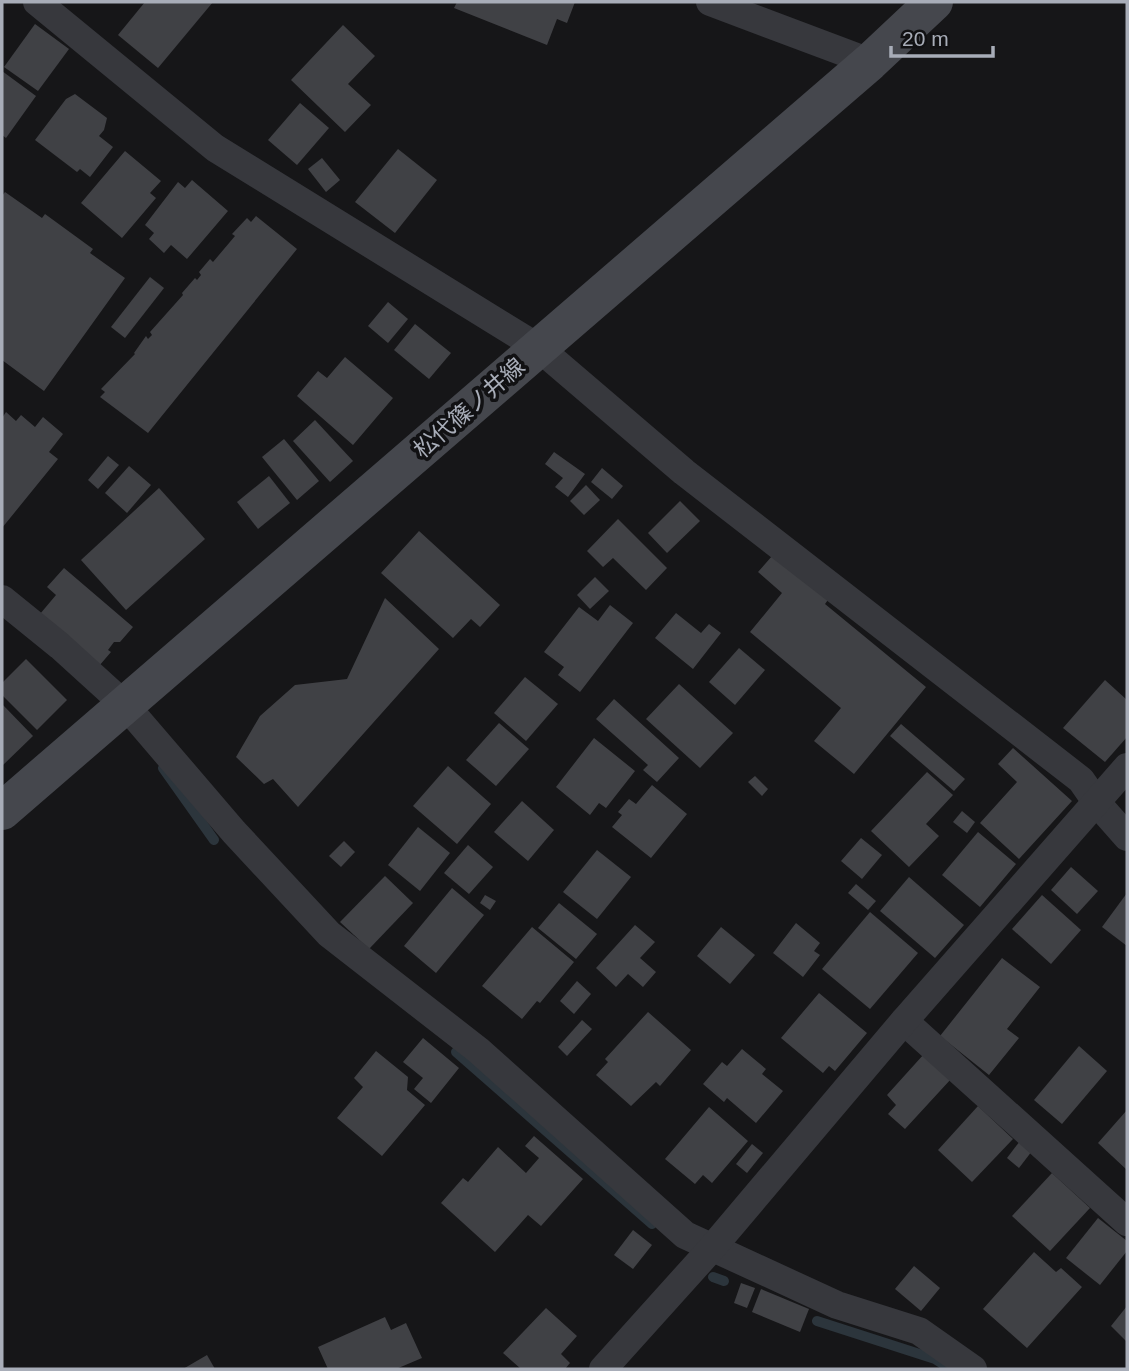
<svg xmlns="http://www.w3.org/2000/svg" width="1129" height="1371" font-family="Helvetica,'Noto Sans JP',sans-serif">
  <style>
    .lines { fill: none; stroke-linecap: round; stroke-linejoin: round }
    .stream { stroke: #2c353c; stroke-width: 10 }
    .building { fill: #404145 }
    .minor { stroke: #37383d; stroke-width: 28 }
    .secondary { stroke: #45474d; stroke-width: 38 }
    .labels { text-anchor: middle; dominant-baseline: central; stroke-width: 7; stroke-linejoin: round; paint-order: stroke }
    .street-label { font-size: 23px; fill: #a8adb8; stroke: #111113 }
  </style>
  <rect width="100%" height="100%" fill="#161618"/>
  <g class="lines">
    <!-- stream -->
    <g class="stream">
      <polyline points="163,768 214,840"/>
      <polyline points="456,1052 652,1224"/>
      <polyline points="713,1277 724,1281"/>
      <polyline points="817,1321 935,1359 946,1366"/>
    </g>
  </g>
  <!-- building -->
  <g class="building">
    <polygon points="145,2 213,2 158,68 118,35"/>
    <polygon points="457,2 575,2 567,23 557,19 547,45 454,8"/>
    <polygon points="35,24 69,49 38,91 4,67"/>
    <polygon points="343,25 375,56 348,84 371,105 345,132 291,80"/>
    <polygon points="2,71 36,96 6,138 2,135"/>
    <polygon points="75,94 107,118 104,130 99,136 113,147 90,177 80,169 77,172 35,140 66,99"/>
    <polygon points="300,103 329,128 297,165 268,140"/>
    <polygon points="398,149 437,180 395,233 355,202"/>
    <polygon points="125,151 161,181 150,193 156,198 122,238 81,203"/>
    <polygon points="322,158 340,180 326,192 308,169"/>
    <polygon points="192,180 228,211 187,259 171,245 164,253 149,239 154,233 145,225 178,182 185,188"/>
    <polygon points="5,192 42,218 45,214 93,249 90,253 125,278 44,391 2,360 2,196"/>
    <polygon points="256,216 297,249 148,433 100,397 105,392 101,389 135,354 134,353 146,336 148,339 152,335 150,332 183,295 182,293 195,278 197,280 201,275 199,272 210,259 213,262 235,236 232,234 247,218 251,222"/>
    <polygon points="150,277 164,288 125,338 111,327"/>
    <polygon points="388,302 408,319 388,343 368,326"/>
    <polygon points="415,324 451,353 429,379 394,350"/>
    <polygon points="345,357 393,398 353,445 297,396 318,371 327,378"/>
    <polygon points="6,412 16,421 21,415 35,427 43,417 63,434 49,452 58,459 2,528 2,418"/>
    <polygon points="315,420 353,461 330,482 293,441"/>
    <polygon points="284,439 319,481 297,500 262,457"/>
    <polygon points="554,452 585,474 568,497 555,487 563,478 545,464"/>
    <polygon points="108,456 119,465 98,489 88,480"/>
    <polygon points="129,466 151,485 127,513 105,493"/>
    <polygon points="602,468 623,486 612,499 591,482"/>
    <polygon points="269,476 290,503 258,529 237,502"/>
    <polygon points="586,485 600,500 584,515 570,501"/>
    <polygon points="159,488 205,539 126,610 81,560"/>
    <polygon points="680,501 700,521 667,553 648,533"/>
    <polygon points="618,519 667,568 646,590 613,558 603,567 587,551"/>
    <polygon points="419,531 500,605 480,627 471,619 453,638 381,573"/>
    <polygon points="779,548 833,593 825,604 926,687 854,774 814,741 841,708 750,632 782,593 758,572"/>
    <polygon points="64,568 133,627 120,642 114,642 108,650 111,652 99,666 40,614 56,595 47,587"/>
    <polygon points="595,577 609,591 590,609 577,595"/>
    <polygon points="385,598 439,649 298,807 273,779 264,784 236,757 260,716 295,685 347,679"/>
    <polygon points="610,605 633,623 580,692 558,675 564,667 544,652 579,607 598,621"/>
    <polygon points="676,613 701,633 709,624 721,633 693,669 655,638"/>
    <polygon points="739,648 765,670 735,705 709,682"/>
    <polygon points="26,659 67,700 37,730 2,695 2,683"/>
    <polygon points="525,677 558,704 526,741 494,713"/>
    <polygon points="1105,680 1127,700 1127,737 1105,762 1063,728"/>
    <polygon points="679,684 733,733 700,768 646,719"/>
    <polygon points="614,699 679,758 657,782 643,770 648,765 596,719"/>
    <polygon points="2,704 33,736 2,766"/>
    <polygon points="499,723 529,749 496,786 466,760"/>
    <polygon points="901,724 965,779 954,791 890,736"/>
    <polygon points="594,738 635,771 606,808 599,803 590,815 556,787"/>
    <polygon points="1013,748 1072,801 1019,859 980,823 1017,782 998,764"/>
    <polygon points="448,766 491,804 457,844 413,806"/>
    <polygon points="927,772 953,795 926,824 939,836 909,867 871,831"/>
    <polygon points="755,776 768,789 762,796 748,782"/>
    <polygon points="652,785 687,814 651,858 612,827 622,815 618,812 629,799 636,804"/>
    <polygon points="522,801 554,830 528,861 494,832"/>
    <polygon points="962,811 975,822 967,833 953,822"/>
    <polygon points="418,827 450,853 420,891 388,865"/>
    <polygon points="978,832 1016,864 980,907 942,875"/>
    <polygon points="861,838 882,855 862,879 841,861"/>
    <polygon points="344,841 355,852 341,867 329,856"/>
    <polygon points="468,845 493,867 469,894 444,873"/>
    <polygon points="597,850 631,877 597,919 563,892"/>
    <polygon points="1071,867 1098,891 1077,914 1051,890"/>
    <polygon points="385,876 413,903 369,949 340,922"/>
    <polygon points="909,877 964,925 935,958 880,911"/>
    <polygon points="856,884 876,901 868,910 848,893"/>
    <polygon points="452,888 484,915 436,973 404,946"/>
    <polygon points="1127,893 1127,946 1102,927"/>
    <polygon points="485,895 496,901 490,910 480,903"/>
    <polygon points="1042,895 1081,930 1051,964 1012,929"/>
    <polygon points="559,903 597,934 576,959 538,928"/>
    <polygon points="870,912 918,953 870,1009 822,969"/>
    <polygon points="796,923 820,943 814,951 820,955 803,977 773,953"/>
    <polygon points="635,925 655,942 640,958 656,972 643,987 628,974 616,987 596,968"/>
    <polygon points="532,927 574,962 540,1003 537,1001 522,1019 482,986"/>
    <polygon points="721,927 755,955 730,984 697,956"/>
    <polygon points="1002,958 1040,987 1007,1029 1019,1038 989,1075 940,1036"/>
    <polygon points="577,981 591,994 574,1014 560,1001"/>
    <polygon points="819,993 867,1033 835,1071 829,1066 823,1073 781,1038"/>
    <polygon points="648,1012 691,1050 660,1086 656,1082 631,1106 596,1075 608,1062 605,1059"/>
    <polygon points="582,1020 592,1029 567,1056 558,1047"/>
    <polygon points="423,1038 459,1068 431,1103 414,1089 423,1078 403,1062"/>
    <polygon points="1079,1046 1107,1071 1062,1124 1034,1100"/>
    <polygon points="742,1049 766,1069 762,1074 783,1091 756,1123 727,1098 724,1102 703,1084 722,1062 727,1066"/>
    <polygon points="376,1051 408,1077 407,1090 425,1105 382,1156 337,1118 363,1087 354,1078"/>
    <polygon points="924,1054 951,1079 905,1129 888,1114 896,1105 887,1095"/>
    <polygon points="978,1106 1013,1139 972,1182 938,1150"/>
    <polygon points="709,1107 748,1141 712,1183 703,1175 695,1184 665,1159"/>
    <polygon points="1127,1110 1127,1170 1098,1143"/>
    <polygon points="534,1136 583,1179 541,1226 528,1215 495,1252 441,1203 463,1178 468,1182 498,1147 526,1173 539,1158 525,1146"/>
    <polygon points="1020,1141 1032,1151 1019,1168 1007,1158"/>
    <polygon points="752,1144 763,1153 747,1173 736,1164"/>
    <polygon points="1052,1173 1090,1208 1050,1251 1012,1216"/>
    <polygon points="1098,1218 1127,1241 1127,1251 1100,1285 1066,1258"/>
    <polygon points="633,1230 652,1245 633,1269 614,1255"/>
    <polygon points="1034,1252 1056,1272 1061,1268 1082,1287 1027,1348 983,1309"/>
    <polygon points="914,1266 940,1288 921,1311 895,1289"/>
    <polygon points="741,1283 755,1288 747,1308 734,1303"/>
    <polygon points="761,1289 809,1309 800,1332 752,1312"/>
    <polygon points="1127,1306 1127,1342 1111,1326"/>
    <polygon points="546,1308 577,1336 561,1354 570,1363 565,1369 521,1369 503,1353"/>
    <polygon points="385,1317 391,1330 406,1323 422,1358 396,1369 328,1369 318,1347"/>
    <polygon points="207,1355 215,1369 183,1369"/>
  </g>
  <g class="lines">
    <!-- minor -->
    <g class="minor">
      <polyline points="37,2 215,148 539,348 684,472 1081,780 1097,803 1127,837"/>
      <polyline points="710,2 870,62"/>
      <polyline points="2,599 60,646 126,706 234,832 329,934 478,1050 685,1235 837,1305 919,1331 973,1369"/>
      <polyline points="904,1021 1127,1222"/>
      <polyline points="603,1369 712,1248 904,1021 1127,767"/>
    </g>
    <!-- secondary -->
    <polyline class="secondary" points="2,811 870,62 934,2"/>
  </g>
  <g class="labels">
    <!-- street labels -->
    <g class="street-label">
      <text transform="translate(469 408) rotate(-41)">松代篠ノ井線</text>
    </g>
  </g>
  <!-- border -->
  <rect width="1129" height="1371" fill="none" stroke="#a8adb8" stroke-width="7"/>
  <!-- scale -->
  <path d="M891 46v10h102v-10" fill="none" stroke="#a8adb8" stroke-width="3.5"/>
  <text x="902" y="46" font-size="21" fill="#a8adb8" stroke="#111113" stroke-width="5" paint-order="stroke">20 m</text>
</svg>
